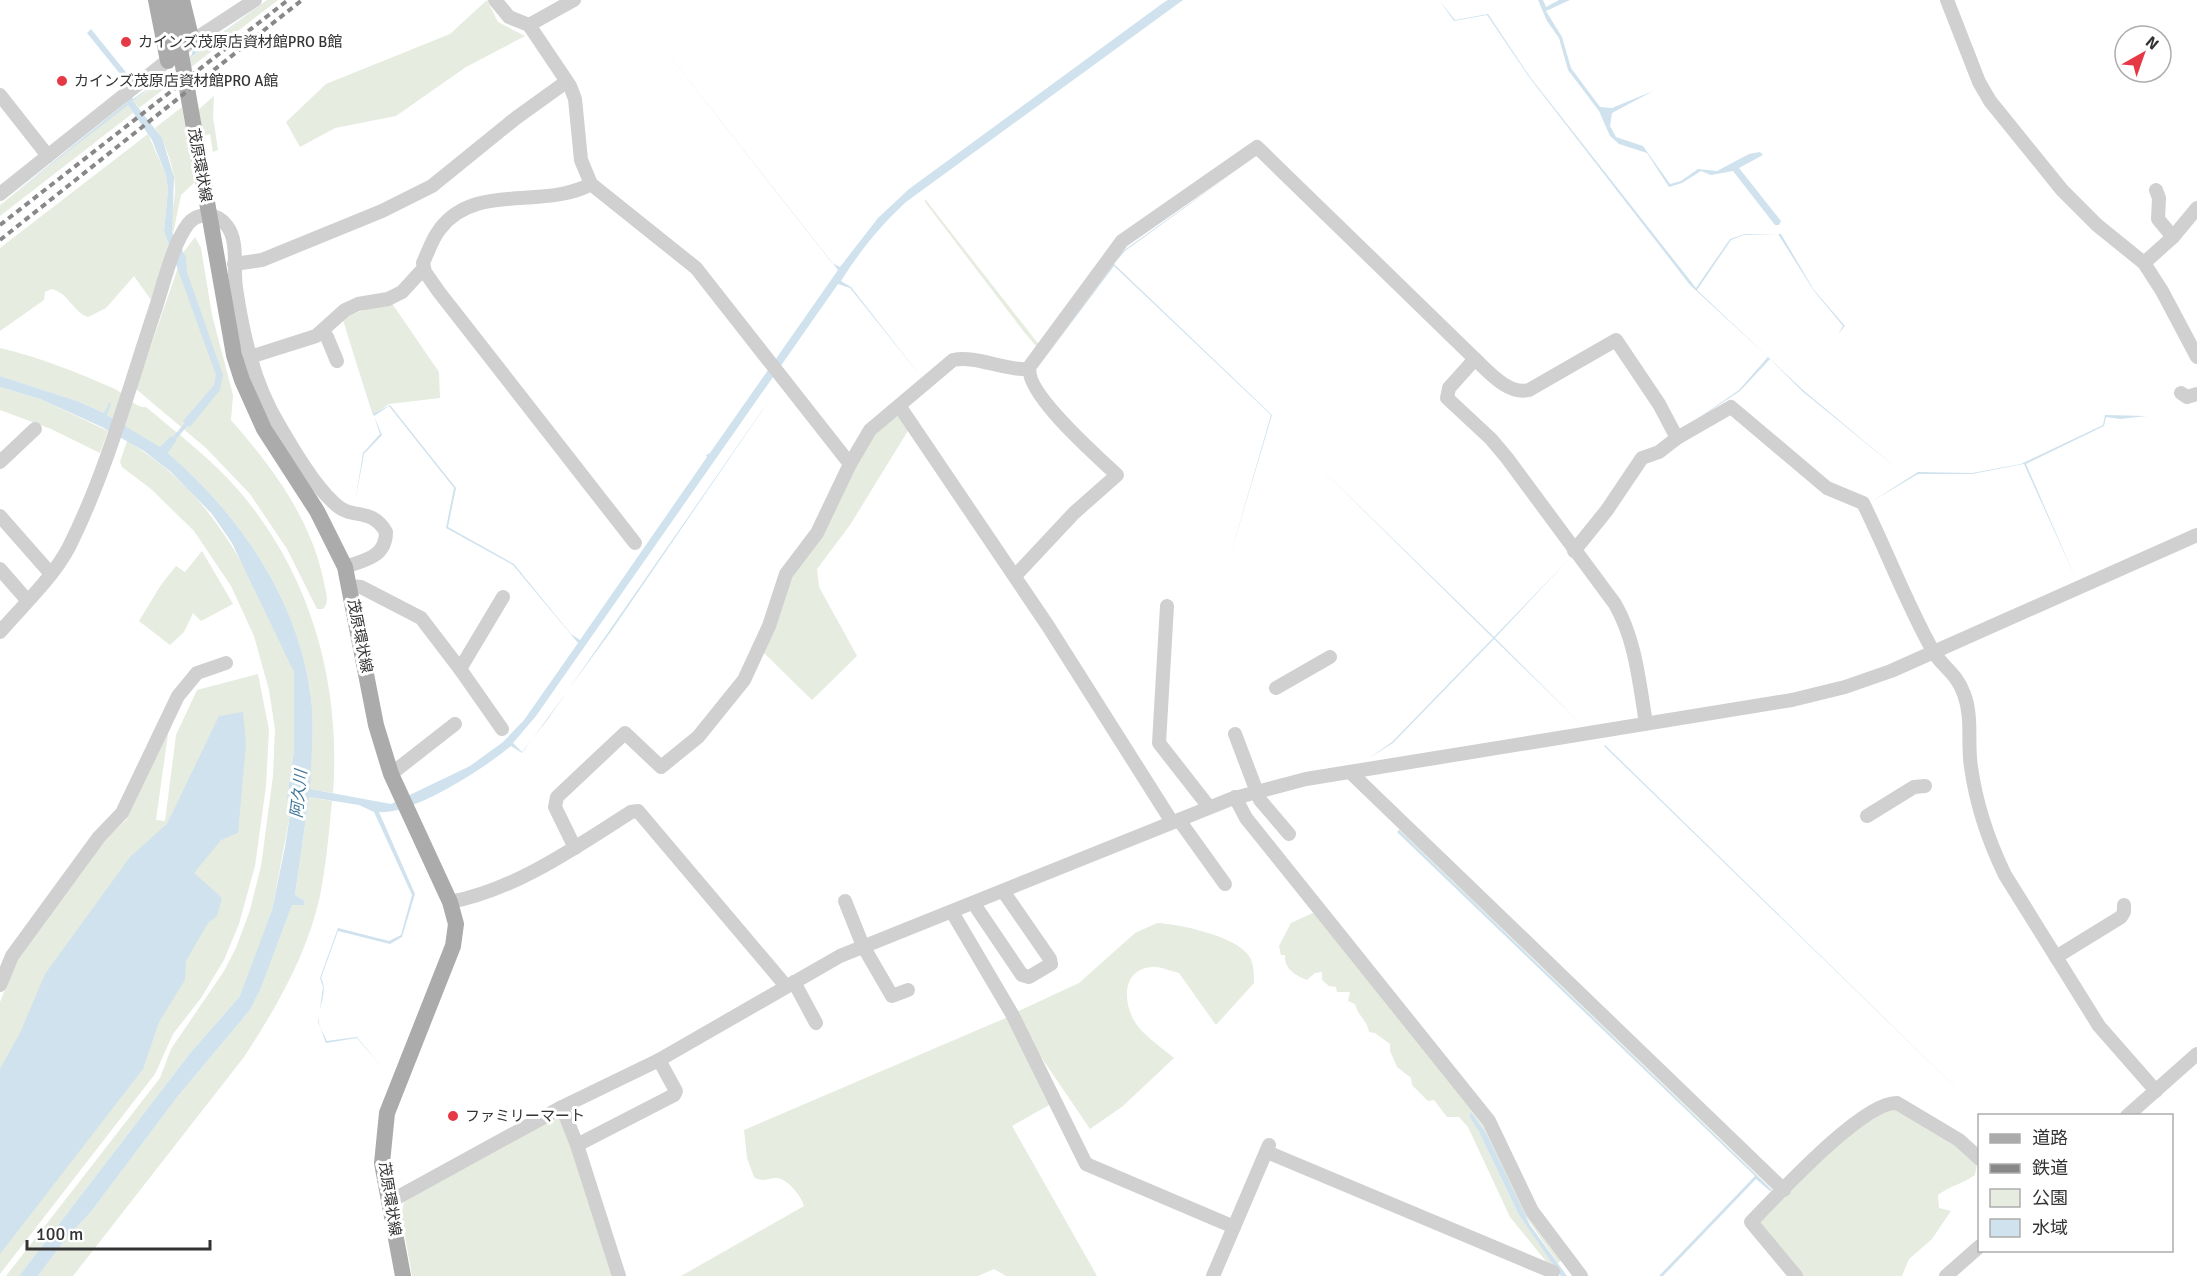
<svg xmlns="http://www.w3.org/2000/svg" width="2197" height="1276" font-family="Signika,'Noto Sans JP',sans-serif">
  <style>
    .green { fill: #e6ecdf }
    .water { fill: #cfe2ee }
    .lines { fill: none; stroke-linecap: round; stroke-linejoin: round }
    .stream { stroke: #cfe2ee; stroke-width: 4 }
    .minor { stroke: #d0d0d0; stroke-width: 14 }
    .major { stroke: #ababab; stroke-width: 16 }
    .rail { stroke: #888; stroke-width: 4; stroke-dasharray: 6 4.5; stroke-linecap: butt }
    .poi-dot { fill: #e63946; stroke: #fff; stroke-width: 2 }
    .labels { text-anchor: middle; dominant-baseline: central; stroke-width: 6; stroke-linejoin: round; paint-order: stroke }
    .poi-label { font-size: 15px; fill: #333; stroke: #fff; text-anchor: start }
    .street-label { font-size: 15px; fill: #333; stroke: #fff }
    .water-label { font-size: 16px; font-style: italic; fill: #3f7597; stroke: #fff }
  </style>
  <rect width="100%" height="100%" fill="#fff"/>
  <!-- green -->
  <g class="green">
    <polygon points="267,0 278,0 190,68 189,59 193,56"/>
    <polygon points="487,0 498,22 525,36 466,67 396,116 335,128 300,147 286,122 326,84 450,34"/>
    <polygon points="175,72 177,79 139,108 133,101"/>
    <polygon points="214,96 213,117 218,150 213,152 210,134 202,136 198,110"/>
    <polygon points="128,104 133,113 0,216 0,205"/>
    <path d="M 182,107 L 195,182 L 181,195 L 173,234 C 169,220 174,206 175,192 C 176,172 166,144 155,128 Z"/>
    <path d="M 148,134 L 166,175 L 168,190 L 164,231 L 170,247 L 151,300 L 134,276 L 106,308 L 88,317 C 72,311 68,292 51,289 L 45,292 L 44,300 L 0,331 L 0,248 Z"/>
    <polygon points="925,199 1040,346 1037,347 1024,332 925,202"/>
    <path d="M 195,237 L 201,248 L 212,315 L 233,395 L 231,420 C 272,467 312,520 324,583 C 326,593 330,602 323,609 L 317,609 L 287,549 L 250,494 L 206,448 L 136,389 L 183,253 Z"/>
    <polygon points="391,302 439,372 440,398 389,404 373,415 342,317"/>
    <path d="M 0,348 C 40,357 78,373 115,389 C 125,394 134,408 146,407 C 178,434 213,460 240,492 C 312,577 341,685 333,793 L 309,789 C 311,762 314,734 312,707 C 303,606 242,517 168,453 L 177,440 L 161,448 L 107,415 L 110,403 L 104,413 L 77,401 L 0,376 Z"/>
    <polygon points="0,387 40,399 108,431 100,453 51,429 0,410"/>
    <polygon points="898,415 909,429 850,525 817,569 819,587 857,656 812,700 763,652 800,556 879,428"/>
    <path d="M 127,441 C 212,492 247,567 287,654 L 294,672 L 294,751 L 287,797 L 290,815 L 272,910 L 245,986 L 240,996 L 191,1052 L 19,1276 L 6,1276 L 160,1078 L 171,1049 L 224,971 L 236,948 L 250,910 L 261,866 L 273,776 L 275,729 L 269,690 L 254,636 L 231,586 L 194,531 L 151,489 L 122,467 L 120,462 Z"/>
    <polygon points="202,551 233,604 201,621 193,613 184,632 170,645 139,621 161,585 176,566 185,572"/>
    <polygon points="258,674 269,730 266,786 255,866 239,924 224,960 201,998 173,1034 155,1074 0,1274 0,1002 17,960 105,840 127,819 177,712 168,734 156,820 165,821 176,735 197,690"/>
    <path d="M 309,797 L 332,801 C 329,833 326,865 320,896 C 307,955 276,1008 244,1057 L 73,1276 L 38,1276 L 67,1237 L 90,1213 L 178,1096 L 250,1010 L 261,988 L 292,905 L 304,905 L 305,901 L 295,895 Z"/>
    <polygon points="1402,827 1777,1188 1775,1192 1399,830"/>
    <path d="M 1315,912 L 1473,1108 L 1563,1259 L 1558,1263 L 1522,1211 L 1486,1133 L 1471,1112 L 1469,1116 L 1479,1132 L 1519,1215 L 1555,1266 L 1549,1265 L 1510,1217 L 1468,1127 L 1459,1117 L 1447,1117 L 1434,1100 L 1428,1101 L 1412,1085 L 1411,1078 L 1397,1067 L 1390,1051 L 1390,1044 L 1375,1033 L 1369,1032 C 1367,1020 1358,1016 1355,1004 L 1348,1001 L 1350,992 L 1337,992 L 1336,987 L 1329,986 L 1322,980 L 1322,972 L 1315,973 L 1307,980 C 1295,975 1284,969 1285,955 L 1281,955 L 1279,946 L 1291,923 Z"/>
    <path d="M 1157,923 C 1179,924 1236,936 1249,956 C 1254,964 1254,974 1254,983 L 1216,1025 L 1179,973 C 1170,971 1159,966 1151,967 C 1123,970 1123,999 1133,1019 C 1141,1034 1161,1047 1174,1058 L 1123,1106 L 1090,1129 L 1012,1014 L 1079,983 L 1135,933 Z"/>
    <path d="M 1008,1017 L 1056,1101 L 1012,1126 L 1097,1276 L 1006,1276 L 994,1269 L 978,1276 L 681,1276 L 804,1206 C 802,1197 788,1179 777,1178 C 767,1178 763,1183 754,1177 L 747,1158 L 744,1130 Z"/>
    <polygon points="562,1107 619,1276 412,1276 401,1214 405,1198"/>
    <path d="M 1892,1107 L 1961,1146 L 1977,1163 L 1975,1175 C 1962,1184 1950,1186 1938,1195 L 1939,1208 L 1951,1211 L 1932,1239 L 1909,1259 L 1902,1276 L 1799,1276 L 1756,1223 L 1838,1140 Z"/>
  </g>
  <!-- water -->
  <g class="water">
    <polygon points="267,0 133,101 162,138 174,177 172,232 186,257 187,272 223,375 220,390 190,427 183,421 214,385 216,375 164,231 168,190 166,175 152,140 128,105 12,195 127,102 125,80 87,33 91,29 129,76 133,99 175,70 191,56 193,50 196,52"/>
    <path d="M 626,0 L 832,263 L 840,267 L 878,218 L 909,189 L 1163,3 L 1168,0 L 1183,0 L 906,202 C 881,225 859,252 841,281 L 851,287 L 923,379 L 850,288 L 838,284 L 536,716 L 513,743 L 522,752 L 548,719 L 779,386 L 612,630 L 522,753 L 511,746 C 485,768 412,815 379,812 L 415,894 L 402,937 L 390,944 L 338,931 L 321,978 C 329,993 317,1007 319,1023 C 320,1029 325,1036 327,1041 L 357,1037 L 386,1072 L 357,1038 L 326,1043 L 318,1022 L 323,987 L 320,978 L 338,928 L 389,941 L 401,935 L 412,895 L 374,812 L 359,805 L 309,797 L 295,895 L 305,901 L 304,905 L 292,905 L 261,988 L 250,1010 L 178,1096 L 90,1213 L 67,1237 L 38,1276 L 19,1276 L 191,1052 L 240,996 L 272,910 L 285,847 L 290,815 L 287,797 L 294,751 L 294,672 L 232,543 L 212,514 L 171,472 L 144,451 L 102,427 L 40,399 L 0,387 L 0,376 L 77,401 L 104,413 L 109,403 L 111,403 L 107,415 L 160,447 L 171,436 L 177,440 L 168,453 C 242,517 303,606 312,707 C 314,734 311,762 310,789 L 391,804 L 470,766 L 503,742 L 524,720 L 578,643 L 513,565 L 446,528 L 454,488 L 389,406 L 374,416 L 382,435 L 364,454 L 355,502 L 363,453 L 380,434 L 343,323 L 373,414 L 390,405 L 456,488 L 448,527 L 514,564 L 571,634 L 580,640 L 707,457 L 706,455 L 710,453 L 838,270 Z"/>
    <polygon points="1439,0 1455,20 1488,14 1530,77 1696,288 1730,239 1745,234 1781,234 1814,290 1845,326 1838,334 1843,326 1814,291 1778,234 1744,235 1731,240 1697,290 1803,390 1900,471 1802,391 1770,359 1740,391 1678,432 1739,390 1768,357 1690,285 1529,77 1487,15 1454,21"/>
    <polygon points="1538,0 1543,0 1546,7 1559,0 1570,0 1546,11 1562,37 1571,68 1600,107 1612,108 1653,91 1612,113 1610,126 1616,137 1643,146 1670,184 1681,181 1698,169 1717,171 1749,154 1760,152 1763,155 1739,168 1781,221 1779,225 1775,225 1733,171 1711,175 1701,171 1682,183 1669,187 1647,153 1619,144 1610,136 1599,111 1568,70 1559,38 1547,21"/>
    <polygon points="1256,156 1125,251 1114,264 1272,415 1228,563 1271,415 1114,266 1036,370 1123,251"/>
    <polygon points="2105,415 2147,416 2120,419 2106,417 2104,426 2026,464 2076,579 2024,464 1972,474 1918,474 1871,502 1918,472 1972,473 2021,464 2103,425"/>
    <polygon points="1310,458 1494,637 1570,558 1495,638 1581,724 1494,639 1393,743 1368,759 1392,742 1493,638"/>
    <polygon points="243,712 246,745 238,833 221,840 194,873 222,898 217,916 208,923 186,961 185,980 159,1022 143,1069 0,1254 0,1069 21,1031 45,974 130,857 167,824 219,716"/>
    <polygon points="1605,745 1984,1115 1604,746"/>
    <polygon points="1399,830 1772,1190 1770,1191 1756,1179 1663,1276 1659,1276 1755,1176 1397,832"/>
    <polygon points="1471,1112 1486,1133 1530,1225 1567,1276 1561,1276 1519,1215 1479,1132 1469,1116"/>
  </g>
  <g class="lines">
    <!-- stream -->
    <polyline class="stream" points="172,441 189,421"/>
    <!-- minor -->
    <g class="minor">
      <path d="M 495,0 L 509,17 L 529,25 L 570,86 L 575,99 L 581,160 L 591,184 L 696,268 L 850,464 L 870,430 L 953,360 C 977,355 1004,371 1029,369"/>
      <polyline points="1947,0 1979,82 1990,101 2062,190 2097,225 2144,263 2162,291 2197,357"/>
      <polyline points="529,25 574,0"/>
      <polyline points="0,95 48,156"/>
      <path d="M 591,184 C 544,210 475,182 440,229 C 432,239 428,252 423,263 L 425,272 L 439,292 L 635,543"/>
      <polyline points="2156,190 2159,198 2158,219 2173,237"/>
      <polyline points="0,194 192,41 255,0"/>
      <polyline points="2144,263 2173,237 2197,208"/>
      <polyline points="234,264 262,260 382,211 432,186 516,118 566,82"/>
      <polyline points="322,332 327,337 337,361"/>
      <polyline points="250,357 316,336 345,310 358,304 388,299 402,292 424,268"/>
      <path d="M 1475,359 L 1449,388 L 1447,398 L 1491,439 L 1507,458 L 1615,604 C 1636,641 1639,682 1646,723"/>
      <polyline points="2181,393 2187,397 2197,394"/>
      <polyline points="900,407 1048,626 1172,822"/>
      <polyline points="0,462 35,429"/>
      <polyline points="0,516 51,574"/>
      <path d="M 1574,551 L 1607,510 L 1642,458 L 1659,452 L 1677,438 L 1731,407 L 1827,488 L 1863,503 C 1887,551 1906,603 1933,651 C 1943,668 1956,672 1964,694 C 1973,718 1967,743 1971,767 C 1976,803 1989,842 2005,875 L 2099,1026 L 2156,1091"/>
      <polyline points="0,569 27,600"/>
      <path d="M 1015,576 L 1074,513 L 1117,475 C 1098,457 1022,391 1030,366 L 1122,241 L 1257,147 L 1475,359 C 1489,372 1508,395 1529,390 L 1616,340 L 1659,404 L 1677,438"/>
      <polyline points="350,586 361,587 421,618 460,669 503,597"/>
      <polyline points="1167,606 1159,743 1209,807"/>
      <path d="M 0,632 C 23,605 52,579 69,547 C 106,473 128,391 154,313 C 163,287 172,245 188,224 C 198,211 218,213 227,226 C 239,241 233,269 236,288 C 243,335 254,384 279,425 C 293,449 314,485 334,503 C 352,521 371,506 386,532 C 386,557 365,560 345,567"/>
      <polyline points="460,669 502,729"/>
      <polyline points="1276,688 1330,657"/>
      <polyline points="1235,734 1260,800 1289,834"/>
      <polyline points="1350,772 1784,1190"/>
      <polyline points="391,774 455,724"/>
      <polyline points="1235,797 1246,818 1489,1121 1532,1211 1581,1276"/>
      <polyline points="1867,816 1914,787 1925,786"/>
      <polyline points="1179,820 1225,884"/>
      <polyline points="575,848 555,807 557,797 625,733 661,767 698,737 744,680 769,626 786,574 817,533 850,464"/>
      <polyline points="845,901 863,946 892,996 908,990"/>
      <path d="M 450,902 C 515,890 576,847 631,812 L 638,811 L 786,986"/>
      <polyline points="974,904 1022,975 1029,977 1051,964 1050,959 1003,891"/>
      <polyline points="952,912 1012,1014 1086,1164 1234,1227"/>
      <polyline points="2056,957 2121,917 2124,912 2124,905"/>
      <polyline points="794,982 816,1023"/>
      <polyline points="0,985 12,956 99,837 122,813 178,696 197,673 226,663"/>
      <polyline points="562,1107 577,1145 674,1095 676,1091 659,1060"/>
      <polyline points="2127,1116 2197,1054"/>
      <polyline points="577,1145 619,1276"/>
      <polyline points="1267,1152 1553,1272"/>
      <polyline points="389,1202 562,1107 659,1060 840,956 1231,799 1306,779 1792,700 1845,687 1891,671 2197,535"/>
      <polyline points="1213,1276 1269,1145"/>
      <path d="M 1796,1276 L 1751,1222 C 1777,1196 1863,1101 1897,1103 L 1959,1140 L 1980,1159"/>
      <polyline points="1946,1276 1980,1246"/>
    </g>
    <!-- major -->
    <g class="major">
      <polyline points="156,0 168,61"/>
      <polyline points="169,0 179,43 234,355 242,380 264,429 317,511 345,567 376,725 391,774 450,902 456,924 453,946 387,1113 382,1163 403,1276"/>
      <polyline points="182,0 192,41"/>
    </g>
    <!-- rail -->
    <g class="rail">
      <polyline points="0,225 288,0"/>
      <polyline points="0,240 302,0"/>
    </g>
  </g>
  <!-- markers -->
  <g class="poi-dot">
    <circle cx="126" cy="42" r="6"/>
    <circle cx="62" cy="81" r="6"/>
    <circle cx="453" cy="1116" r="6"/>
  </g>
  <g class="labels">
    <!-- poi labels -->
    <g class="poi-label">
      <text x="138" y="42">カインズ茂原店資材館PRO B館</text>
      <text x="74" y="81">カインズ茂原店資材館PRO A館</text>
      <text x="465" y="1116">ファミリーマート</text>
    </g>
    <!-- street labels -->
    <g class="street-label">
      <text transform="translate(200 165) rotate(80)">茂原環状線</text>
      <text transform="translate(360 636) rotate(79)">茂原環状線</text>
      <text transform="translate(390 1199) rotate(81)">茂原環状線</text>
    </g>
    <!-- water labels -->
    <g class="water-label">
      <text transform="translate(299 794) rotate(-84)">阿久川</text>
    </g>
  </g>
  <!-- legend -->
  <rect x="1978" y="1114" width="195" height="138" fill="#ffffff" stroke="#adadad" stroke-width="1.5"/>
  <rect x="1990" y="1134" width="30" height="9" fill="#ababab" stroke="#adadad" stroke-width="1.5"/>
  <text x="2032" y="1144" font-size="18" fill="#333333">道路</text>
  <rect x="1990" y="1164" width="30" height="9" fill="#888888" stroke="#adadad" stroke-width="1.5"/>
  <text x="2032" y="1174" font-size="18" fill="#333333">鉄道</text>
  <rect x="1990" y="1189" width="30" height="18" fill="#e6ecdf" stroke="#adadad" stroke-width="1.5"/>
  <text x="2032" y="1204" font-size="18" fill="#333333">公園</text>
  <rect x="1990" y="1219" width="30" height="18" fill="#cfe2ee" stroke="#adadad" stroke-width="1.5"/>
  <text x="2032" y="1234" font-size="18" fill="#333333">水域</text>
  <!-- north arrow -->
  <g transform="translate(2143 54) rotate(40)"><circle r="28" fill="#ffffff" stroke="#adadad" stroke-width="1.5"/>
  <path d="M0-4.5L10 22L0 15L-10 22Z" fill="#e63946"/>
  <text y="-9" font-size="16" font-weight="bold" text-anchor="middle" fill="#333333">N</text>
  </g>
  <!-- scale -->
  <path d="M27 1240v9h183v-9" fill="none" stroke="#333333" stroke-width="3"/>
  <text x="36" y="1240" font-size="18" fill="#333333" stroke="#ffffff" stroke-width="4.5" paint-order="stroke">100 m</text>
</svg>
